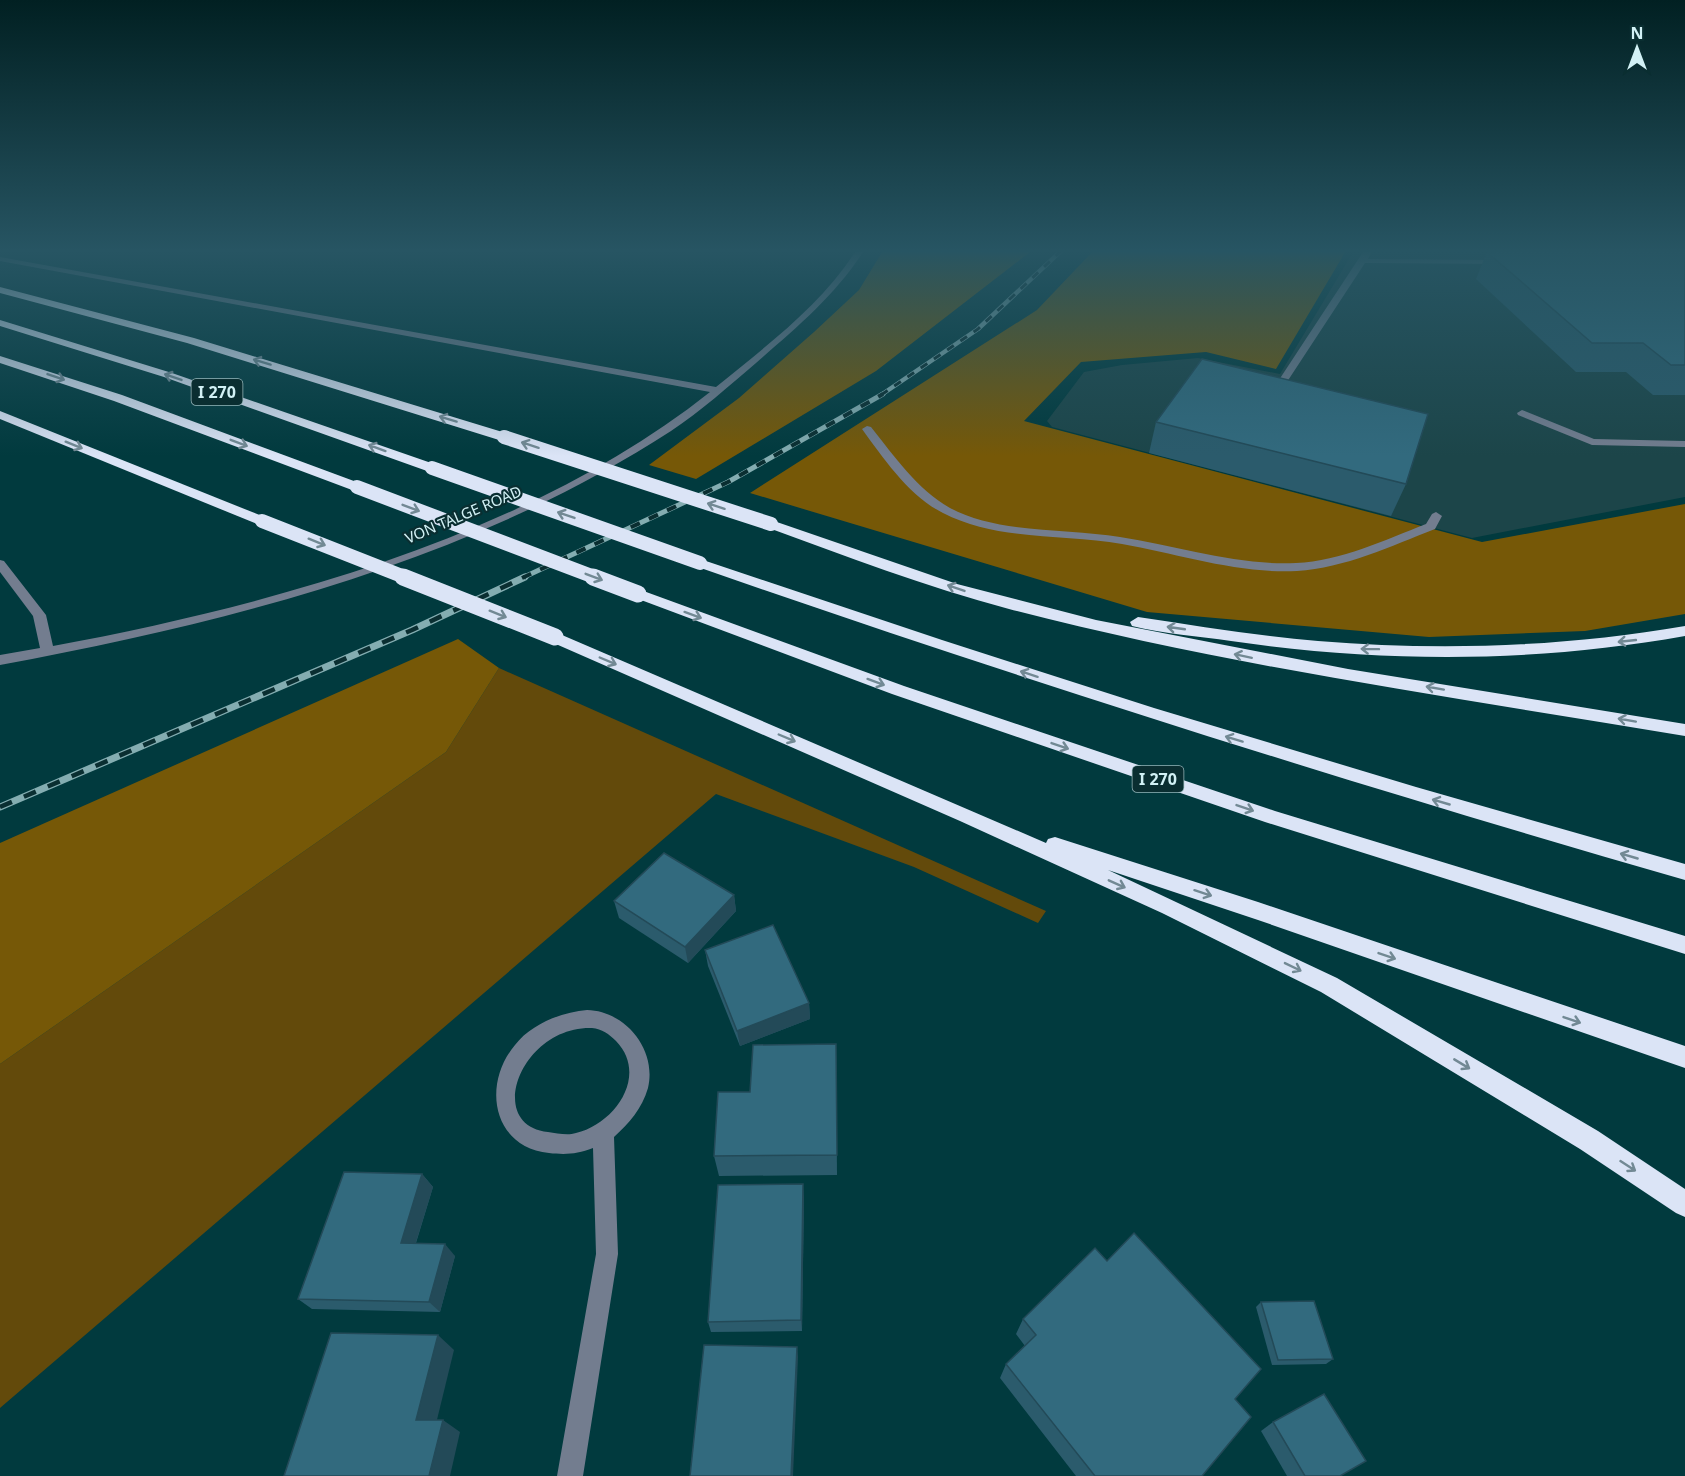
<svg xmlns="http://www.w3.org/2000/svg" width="1685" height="1476" font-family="'Noto Sans',sans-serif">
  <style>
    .built { fill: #1c4549 }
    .green { fill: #634a0b }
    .forest { fill: #765807 }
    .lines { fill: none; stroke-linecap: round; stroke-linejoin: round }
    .minor { fill: #737d8f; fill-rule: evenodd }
    .highway { fill: #dbe4f6; fill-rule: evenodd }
    .rail-far2-casing { stroke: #84adb1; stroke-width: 4.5 }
    .rail-far1-casing { stroke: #84adb1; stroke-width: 5 }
    .rail-casing { stroke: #84adb1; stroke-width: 7 }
    .rail-far2 { stroke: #0a2e31; stroke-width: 3; stroke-dasharray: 8; stroke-linecap: butt }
    .rail-far1 { stroke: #0a2e31; stroke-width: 4; stroke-dasharray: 10; stroke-linecap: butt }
    .rail { stroke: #0a2e31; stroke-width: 4.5; stroke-dasharray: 13; stroke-linecap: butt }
    .highway-bridge-far1 { stroke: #dbe4f6; stroke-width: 14 }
    .highway-bridge { stroke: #dbe4f6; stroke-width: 17 }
    .wall { fill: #2b5b6c }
    .shaded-wall { fill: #234a58 }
    .building { fill: #326a7e; stroke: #234a58; stroke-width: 1.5 }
    .oneway { stroke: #728994 }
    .labels { text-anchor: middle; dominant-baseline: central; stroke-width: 4.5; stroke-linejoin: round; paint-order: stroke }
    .far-street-label { font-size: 15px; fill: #d2f1f5; stroke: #0a2e31 }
    .shield { fill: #0a2e31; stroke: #96b6ba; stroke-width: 1.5 }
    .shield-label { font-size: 16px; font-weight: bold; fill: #d2f1f5 }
  </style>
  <rect width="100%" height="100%" fill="#013a3e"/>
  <!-- built -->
  <polygon class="built" points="1355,249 1685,249 1685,497 1472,538 1052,427 1047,421 1084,372 1122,365 1198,358 1280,374"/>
  <!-- green -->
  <polygon class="green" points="499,668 1046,911 1038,923 914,867 716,794 0,1408 0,1064 446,752"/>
  <!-- forest -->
  <g class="forest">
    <polygon points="884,249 1034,249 876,371 696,479 649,465 739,398 814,332 859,290"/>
    <polygon points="1095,249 1347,249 1276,369 1206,352 1081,362 1024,421 1482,542 1685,504 1685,614 1585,631 1429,637 1147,612 750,493 1037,310"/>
    <polygon points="458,639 499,668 446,752 0,1064 0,843"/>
  </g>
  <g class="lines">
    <!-- minor -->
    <g class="minor">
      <path d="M 857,249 L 865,249 C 836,295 796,328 756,363 C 729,386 701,411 671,431 C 468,562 234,621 0,665 L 0,655 L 40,648 L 33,616 L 0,572 L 0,560 L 4,561 L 46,615 L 53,646 C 277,604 530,535 710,392 L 0,261 L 0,257 L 716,387 C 766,346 822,305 857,249 Z"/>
      <polygon points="1365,249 1373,249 1368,259 1501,260 1505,262 1501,264 1365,263 1283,388 1277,388 1275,386"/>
      <polygon points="1522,410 1594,439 1685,441 1685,447 1592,445 1518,415 1517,413"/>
      <path d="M 867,426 L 871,427 C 894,456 917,489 950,508 C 998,534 1067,528 1120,537 C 1178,546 1237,566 1296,563 C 1341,561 1385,540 1426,524 L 1432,514 L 1436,512 L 1442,516 L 1435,529 C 1391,546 1345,568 1297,571 C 1238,574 1179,554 1122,544 C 1064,534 997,541 943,513 C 909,496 884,459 862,429 Z"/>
      <path d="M 587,1010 C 626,1011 657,1050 648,1088 C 642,1109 629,1123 614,1137 L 618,1254 L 583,1476 L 557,1476 L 596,1254 L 593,1148 C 577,1154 566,1155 549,1153 C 492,1147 482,1084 515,1045 C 531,1024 562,1012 587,1010 ZM 592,1028 C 602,1029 609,1034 616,1041 C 649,1075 615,1124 576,1133 C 567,1136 557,1133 548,1132 C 484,1125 521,1026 592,1028 Z"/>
    </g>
    <!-- highway -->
    <g class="highway">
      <polygon points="0,287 194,338 509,434 510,437 504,441 499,440 187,343 0,293"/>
      <polygon points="0,320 172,373 437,465 439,468 432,472 427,471 164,377 0,326"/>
      <polygon points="0,356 122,395 362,484 364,487 362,490 352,490 114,401 0,363"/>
      <polygon points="0,411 267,518 269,521 267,524 257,524 0,419"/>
      <path d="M 771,520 L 957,584 L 1096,620 L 1348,669 L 1685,724 L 1685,736 C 1459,698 1231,667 1009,609 C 926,587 846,556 766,527 L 764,524 L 766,521 Z"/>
      <path d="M 700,559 L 942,640 L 1154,708 L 1416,787 L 1685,864 L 1685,880 C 1352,784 1022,680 695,566 L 693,563 Z"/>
      <polygon points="638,589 904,686 1275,811 1685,936 1685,954 1265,822 892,694 633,597 630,594 633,591"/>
      <path d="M 1138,617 C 1198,626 1258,636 1318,641 C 1441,651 1564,647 1685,626 L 1685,636 C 1535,663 1382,663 1231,641 C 1199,636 1164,634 1132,626 L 1130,622 Z"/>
      <polygon points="555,632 1046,843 1048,839 1055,837 1258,902 1685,1046 1685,1068 1258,920 1108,870 1337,978 1598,1131 1685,1189 1685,1217 1676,1213 1580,1149 1321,992 1162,913 960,821 549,641 547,637 549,633"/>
    </g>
    <defs>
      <polyline id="rail-far2" points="881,395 978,329 1063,249"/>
      <polyline id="rail-far1" points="522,578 728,482 883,394"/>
      <polyline id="rail" points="0,807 412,630 525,577"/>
    </defs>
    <!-- rail-far2 casing -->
    <use href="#rail-far2" class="rail-far2-casing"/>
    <!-- rail-far1 casing -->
    <use href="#rail-far1" class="rail-far1-casing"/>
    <!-- rail casing -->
    <use href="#rail" class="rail-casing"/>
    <!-- rail-far2 -->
    <use href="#rail-far2" class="rail-far2"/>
    <!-- rail-far1 -->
    <use href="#rail-far1" class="rail-far1"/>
    <!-- rail -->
    <use href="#rail" class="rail"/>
    <!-- highway-bridge-far1 -->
    <g class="highway-bridge-far1">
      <polyline points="504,437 771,524"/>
      <polyline points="432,468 700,563"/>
      <polyline points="357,487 597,578"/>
      <polyline points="262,521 407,578"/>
    </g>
    <!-- highway-bridge -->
    <g class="highway-bridge">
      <polyline points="403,577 555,637"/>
      <polyline points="593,577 638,594"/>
    </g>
  </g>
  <!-- wall -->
  <g class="wall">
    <polygon points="1583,249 1685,249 1685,395 1653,395 1626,372 1576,372 1476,279 1487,252"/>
    <polygon points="1156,422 1406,484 1391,516 1149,453"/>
    <polygon points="734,895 736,911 688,963 619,918 614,901"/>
    <polygon points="705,950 809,1003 810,1019 740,1046 708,966"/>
    <polygon points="836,1044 837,1175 719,1176 714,1156 750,1092"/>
    <polygon points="422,1174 433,1187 416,1243 455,1256 440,1312 312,1309 298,1299"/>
    <polygon points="804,1197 802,1331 711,1332 708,1322"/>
    <polygon points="1261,1302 1333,1359 1326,1364 1272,1365 1256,1307"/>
    <polygon points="1023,1319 1235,1399 1202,1476 1076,1476 1000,1378 1006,1364 1025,1346 1016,1334"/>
    <polygon points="1273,1422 1340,1476 1287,1476 1261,1431"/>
  </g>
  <!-- shaded-wall -->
  <g class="shaded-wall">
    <polygon points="734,895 736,911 688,963 685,947"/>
    <polygon points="809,1003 810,1019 740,1046 737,1031"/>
    <polygon points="422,1174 433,1187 412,1255 401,1243"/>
    <polygon points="803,1184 804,1197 802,1331 801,1320"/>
    <polygon points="445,1244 455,1256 440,1312 429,1302"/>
    <polygon points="438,1335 454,1350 434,1432 416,1420"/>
    <polygon points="797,1347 798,1357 793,1476 791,1476"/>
    <polygon points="443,1420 460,1432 450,1476 429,1476"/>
  </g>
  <!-- building -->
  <g class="building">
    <polygon points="1587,249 1685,249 1685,365 1671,365 1643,343 1592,343 1487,252"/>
    <polygon points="1202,359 1428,414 1406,484 1156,422"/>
    <polygon points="664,853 734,895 685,947 614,901"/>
    <polygon points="773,925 809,1003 737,1031 705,950"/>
    <polygon points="836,1044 837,1155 714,1156 718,1092 750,1092 753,1045"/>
    <polygon points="344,1172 422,1174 401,1243 445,1244 429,1302 298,1299"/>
    <polygon points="803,1184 801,1320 708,1322 718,1185"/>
    <polygon points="1134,1233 1261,1369 1235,1399 1251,1417 1202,1476 1095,1476 1006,1364 1036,1335 1023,1319 1095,1248 1107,1261"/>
    <polygon points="1314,1301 1333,1359 1278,1360 1261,1302"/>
    <polygon points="331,1333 438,1335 416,1420 443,1420 429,1476 284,1476"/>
    <polygon points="704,1345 797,1347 791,1476 690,1476"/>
    <polygon points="1324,1394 1366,1461 1340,1476 1305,1476 1273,1422"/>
  </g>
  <!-- one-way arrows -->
  <defs><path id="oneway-shaft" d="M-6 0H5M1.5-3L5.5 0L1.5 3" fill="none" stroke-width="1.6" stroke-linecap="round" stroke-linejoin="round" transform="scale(1.5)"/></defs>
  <g class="oneway">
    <use href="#oneway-shaft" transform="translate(262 362) rotate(-163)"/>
    <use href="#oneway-shaft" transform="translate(56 377) rotate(19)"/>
    <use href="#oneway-shaft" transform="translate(173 377) rotate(-161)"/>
    <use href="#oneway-shaft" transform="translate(448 419) rotate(-163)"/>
    <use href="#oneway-shaft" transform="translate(239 443) rotate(21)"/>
    <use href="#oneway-shaft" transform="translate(74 445) rotate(22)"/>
    <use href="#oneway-shaft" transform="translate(530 445) rotate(-162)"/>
    <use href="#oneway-shaft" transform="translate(377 448) rotate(-160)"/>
    <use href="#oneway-shaft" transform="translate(716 506) rotate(-162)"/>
    <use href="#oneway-shaft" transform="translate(411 508) rotate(21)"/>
    <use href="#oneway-shaft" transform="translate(566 515) rotate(-161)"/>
    <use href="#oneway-shaft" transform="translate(317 542) rotate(22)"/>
    <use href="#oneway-shaft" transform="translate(594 577) rotate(21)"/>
    <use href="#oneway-shaft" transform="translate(956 588) rotate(-161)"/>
    <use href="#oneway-shaft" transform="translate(498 614) rotate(22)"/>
    <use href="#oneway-shaft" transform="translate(693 615) rotate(20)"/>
    <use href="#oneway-shaft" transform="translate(1176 628) rotate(-172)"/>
    <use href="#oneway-shaft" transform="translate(1627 641) rotate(174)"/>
    <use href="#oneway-shaft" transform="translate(1370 649) rotate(-179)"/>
    <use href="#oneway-shaft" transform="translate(1243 656) rotate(-168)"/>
    <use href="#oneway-shaft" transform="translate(608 661) rotate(23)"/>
    <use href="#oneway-shaft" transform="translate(1029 674) rotate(-162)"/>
    <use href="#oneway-shaft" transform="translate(876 682) rotate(20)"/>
    <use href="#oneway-shaft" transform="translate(1435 688) rotate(-170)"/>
    <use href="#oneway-shaft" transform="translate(1627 720) rotate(-170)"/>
    <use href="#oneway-shaft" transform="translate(787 738) rotate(23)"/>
    <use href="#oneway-shaft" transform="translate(1234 739) rotate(-163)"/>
    <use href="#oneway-shaft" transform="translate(1060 746) rotate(19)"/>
    <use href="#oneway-shaft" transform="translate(1441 802) rotate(-164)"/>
    <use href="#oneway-shaft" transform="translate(1245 808) rotate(19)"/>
    <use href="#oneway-shaft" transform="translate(1629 856) rotate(-164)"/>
    <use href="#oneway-shaft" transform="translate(1117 884) rotate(24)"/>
    <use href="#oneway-shaft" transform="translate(1203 893) rotate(18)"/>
    <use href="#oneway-shaft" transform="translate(1387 956) rotate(19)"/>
    <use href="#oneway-shaft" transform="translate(1293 967) rotate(26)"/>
    <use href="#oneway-shaft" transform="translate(1572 1020) rotate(19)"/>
    <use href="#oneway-shaft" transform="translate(1462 1064) rotate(31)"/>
    <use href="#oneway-shaft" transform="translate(1628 1166) rotate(33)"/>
  </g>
  <!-- sky -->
  <linearGradient id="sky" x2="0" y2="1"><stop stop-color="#012022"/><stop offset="0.55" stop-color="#275563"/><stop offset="1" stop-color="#275563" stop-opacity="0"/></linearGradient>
  <rect width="1685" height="456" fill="url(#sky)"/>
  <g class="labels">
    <!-- far-street labels -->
    <g class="far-street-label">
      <text transform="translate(463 514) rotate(-23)">VON TALGE ROAD</text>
    </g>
    <!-- shield labels -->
    <g class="shield">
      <rect x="191.5" y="379" width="51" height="26" rx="4.5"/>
      <rect x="1132.5" y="766" width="51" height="26" rx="4.5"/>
    </g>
    <g class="shield-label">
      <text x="217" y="392">I 270</text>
      <text x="1158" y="779">I 270</text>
    </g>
  </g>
  <!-- north arrow -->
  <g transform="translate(1637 48)" stroke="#0a2e31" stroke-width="4.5" paint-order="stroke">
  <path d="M0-4.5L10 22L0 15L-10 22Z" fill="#d2f1f5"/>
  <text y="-9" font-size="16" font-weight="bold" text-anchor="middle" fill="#d2f1f5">N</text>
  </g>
</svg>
